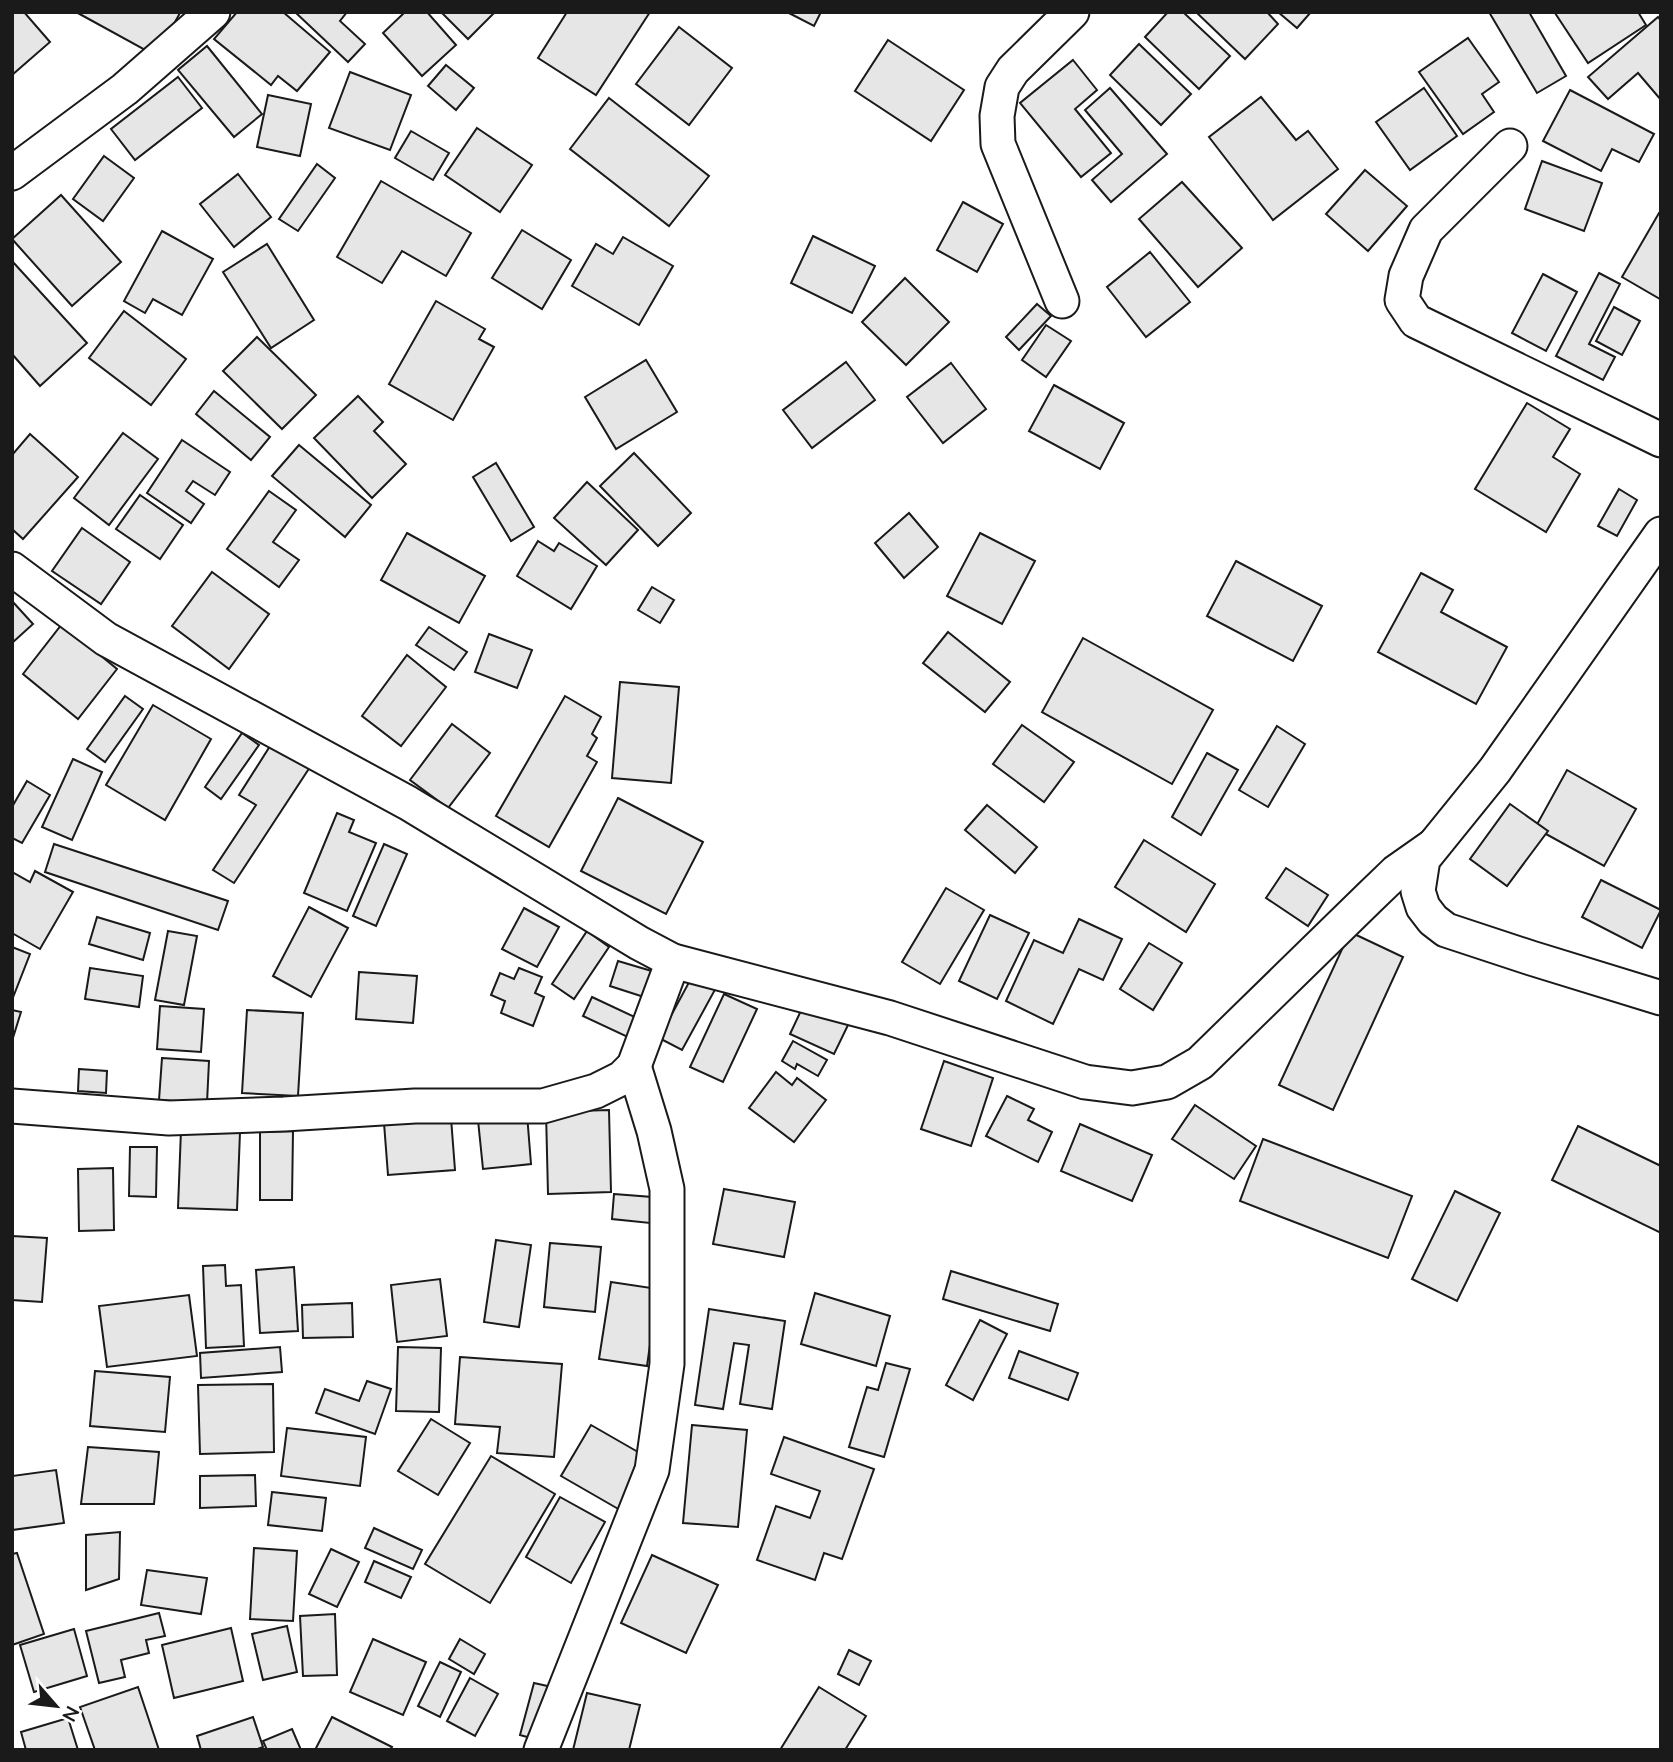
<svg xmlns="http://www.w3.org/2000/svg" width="1673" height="1762" font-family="'Nunito Sans',sans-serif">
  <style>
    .building { fill: #e6e6e6; stroke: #1a1a1a; stroke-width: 2 }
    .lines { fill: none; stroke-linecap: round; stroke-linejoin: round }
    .minor-casing { stroke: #1a1a1a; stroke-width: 37 }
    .minor { stroke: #fff; stroke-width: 33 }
  </style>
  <rect width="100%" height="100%" fill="#fff"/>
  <!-- building -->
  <g class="building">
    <polygon points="12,12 24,12 50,42 12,75"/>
    <polygon points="76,12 180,13 156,56"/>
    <polygon points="237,12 283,12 330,52 297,91 278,76 271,85 214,39"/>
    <polygon points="295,12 347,12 340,21 365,44 348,62"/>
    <polygon points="405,12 427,12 456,45 422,76 383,33"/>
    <polygon points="441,12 495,12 468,39"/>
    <polygon points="567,12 650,12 596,95 538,58"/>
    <polygon points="787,12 821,12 814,26"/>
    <polygon points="1168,12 1183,12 1230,56 1199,89 1145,37"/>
    <polygon points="1196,12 1267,12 1278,24 1245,59"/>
    <polygon points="1278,12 1311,12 1297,28"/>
    <polygon points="1489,12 1529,12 1566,76 1537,93"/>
    <polygon points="1638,12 1646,25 1588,63 1555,13"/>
    <polygon points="1658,17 1661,21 1661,100 1638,73 1608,99 1588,77"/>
    <polygon points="679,27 732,68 689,125 636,84"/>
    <polygon points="1468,38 1499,82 1482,94 1494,112 1463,134 1419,72"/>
    <polygon points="888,40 964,90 931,141 855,91"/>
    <polygon points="1139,44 1191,94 1161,125 1110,75"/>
    <polygon points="207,46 262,114 234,137 178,70"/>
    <polygon points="1073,60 1097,90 1075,109 1111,153 1081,177 1020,103"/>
    <polygon points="446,65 474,88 456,110 428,86"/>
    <polygon points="350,72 411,95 390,150 329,128"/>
    <polygon points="178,77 202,108 135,160 111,129"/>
    <polygon points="1110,88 1167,154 1111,202 1092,180 1122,154 1085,110"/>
    <polygon points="1424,88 1457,136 1410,170 1376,122"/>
    <polygon points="1570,90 1654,134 1639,162 1612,149 1601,171 1543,141"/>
    <polygon points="268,95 311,104 300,156 257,147"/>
    <polygon points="1261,97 1296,140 1308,131 1338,169 1273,220 1209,137"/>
    <polygon points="609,98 709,176 669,226 570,149"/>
    <polygon points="477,128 532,165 500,212 445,175"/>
    <polygon points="411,131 449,153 433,180 395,158"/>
    <polygon points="104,156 134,178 103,221 73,199"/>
    <polygon points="1542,161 1602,183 1584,231 1525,209"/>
    <polygon points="317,164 335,178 298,231 279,219"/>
    <polygon points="1365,170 1407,206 1368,251 1326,214"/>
    <polygon points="238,174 271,217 234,247 200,204"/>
    <polygon points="381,181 471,233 446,276 402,251 382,283 337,257"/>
    <polygon points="1182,182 1242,248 1198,287 1139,219"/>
    <polygon points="61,195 121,262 72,306 12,239"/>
    <polygon points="963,202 1003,224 977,272 937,250"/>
    <polygon points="1659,213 1661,214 1660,299 1622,277"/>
    <polygon points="522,230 571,260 542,309 492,278"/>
    <polygon points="162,231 213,259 182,315 153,299 145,313 124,301"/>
    <polygon points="813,236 875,266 852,313 791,283"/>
    <polygon points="623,237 673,266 639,325 572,286 596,244 613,254"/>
    <polygon points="267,244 314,320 271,348 223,272"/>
    <polygon points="1150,252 1190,302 1146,337 1107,287"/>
    <polygon points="12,261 87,343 40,386 12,354"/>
    <polygon points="1599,273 1620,284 1589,344 1615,357 1603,380 1556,356"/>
    <polygon points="1543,274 1577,292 1546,351 1512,333"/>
    <polygon points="905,278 949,322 906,365 862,322"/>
    <polygon points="436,301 485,329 479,339 494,347 453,420 389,384"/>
    <polygon points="1037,304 1051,316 1019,350 1006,337"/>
    <polygon points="1614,307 1640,321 1622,355 1596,341"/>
    <polygon points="124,311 186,359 151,405 89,358"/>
    <polygon points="1046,325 1071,341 1046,377 1022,360"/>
    <polygon points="257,337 316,395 282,429 223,371"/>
    <polygon points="646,360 677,412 616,449 585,397"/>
    <polygon points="846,362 875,400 812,448 783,410"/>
    <polygon points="951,363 986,409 943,443 907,397"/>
    <polygon points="1054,385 1124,423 1100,469 1029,431"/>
    <polygon points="214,391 270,437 251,460 196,414"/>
    <polygon points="358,396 383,422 374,431 406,464 372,498 314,438"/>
    <polygon points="1527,403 1570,429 1553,457 1580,474 1546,532 1475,489"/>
    <polygon points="123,433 158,459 109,525 74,498"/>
    <polygon points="30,434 78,477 23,539 12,529 12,455"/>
    <polygon points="182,440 230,472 215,495 193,481 186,491 204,504 191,523 147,493"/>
    <polygon points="299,445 371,505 345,537 272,476"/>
    <polygon points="634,453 691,513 658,546 600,486"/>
    <polygon points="496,463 534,527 511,541 473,477"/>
    <polygon points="587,482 638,530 606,565 554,518"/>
    <polygon points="1619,489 1637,500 1617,536 1598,526"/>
    <polygon points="269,491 296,510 273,542 299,560 279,587 227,549"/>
    <polygon points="140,495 183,525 160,559 116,529"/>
    <polygon points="909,513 938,547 904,578 875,543"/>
    <polygon points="82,528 130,562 101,604 52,571"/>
    <polygon points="407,533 485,576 459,623 381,580"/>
    <polygon points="980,533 1035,561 1002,624 947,596"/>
    <polygon points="538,541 554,551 559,543 597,566 571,609 517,576"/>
    <polygon points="1236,561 1322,606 1293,661 1207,616"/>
    <polygon points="212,572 269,614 229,669 172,626"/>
    <polygon points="1421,573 1453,590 1441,612 1507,647 1476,704 1378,652"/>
    <polygon points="652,587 674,600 660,623 638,610"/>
    <polygon points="12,601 33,624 12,643"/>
    <polygon points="62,624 117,669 78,719 23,674"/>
    <polygon points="429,627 467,652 454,670 416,645"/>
    <polygon points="948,632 1010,682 985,712 923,663"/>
    <polygon points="489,634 532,650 517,688 475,672"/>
    <polygon points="1083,638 1213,710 1172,784 1042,712"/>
    <polygon points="407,655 446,687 401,746 362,716"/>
    <polygon points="620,682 679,687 671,783 612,778"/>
    <polygon points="125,696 143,709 105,762 87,749"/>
    <polygon points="565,696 601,717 592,734 597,738 587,756 597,762 549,847 496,816"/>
    <polygon points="153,705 211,739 165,820 106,785"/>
    <polygon points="452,724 490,753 448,808 410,780"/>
    <polygon points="1022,725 1074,762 1044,802 993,764"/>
    <polygon points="1277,726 1305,744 1268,807 1239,790"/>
    <polygon points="242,733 259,745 221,799 205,787"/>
    <polygon points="272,743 310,767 234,883 213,870 256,805 239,795"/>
    <polygon points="1207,753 1238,770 1201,835 1172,817"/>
    <polygon points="73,759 102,772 72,840 42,827"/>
    <polygon points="1567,770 1636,809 1604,866 1535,828"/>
    <polygon points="27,781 50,795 22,843 12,838 12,807"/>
    <polygon points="618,798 703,842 666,914 581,871"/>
    <polygon points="1510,804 1548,831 1507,886 1470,859"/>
    <polygon points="987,805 1037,847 1015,873 965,830"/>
    <polygon points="337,813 354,820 349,832 376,843 347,911 304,893"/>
    <polygon points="1144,840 1215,884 1186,932 1115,887"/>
    <polygon points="54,844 228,901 218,930 45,872"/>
    <polygon points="384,844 407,854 376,926 353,916"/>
    <polygon points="1286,868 1328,895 1308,926 1266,898"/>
    <polygon points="35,871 73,892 40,949 12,933 12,872 30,882"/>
    <polygon points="1601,880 1661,910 1642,948 1582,917"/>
    <polygon points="946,888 984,910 940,984 902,962"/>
    <polygon points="309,907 348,928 311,997 273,976"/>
    <polygon points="524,908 559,927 537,967 502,949"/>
    <polygon points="990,915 1029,933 997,999 959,981"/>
    <polygon points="97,917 150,933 143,960 89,944"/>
    <polygon points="1079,919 1122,939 1103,980 1079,969 1053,1024 1006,1001 1034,940 1063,953"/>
    <polygon points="168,931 197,936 184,1005 155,1000"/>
    <polygon points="587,931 609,947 574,999 552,984"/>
    <polygon points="1350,932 1403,957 1333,1110 1279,1085"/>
    <polygon points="1149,943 1182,963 1153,1010 1120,989"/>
    <polygon points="12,947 30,954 12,1000"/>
    <polygon points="618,961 655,972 647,998 610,986"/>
    <polygon points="90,968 143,976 139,1007 85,999"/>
    <polygon points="519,968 542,977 535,993 544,997 533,1026 501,1013 505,1001 491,995 500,973 514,979"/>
    <polygon points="359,972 417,976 413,1023 356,1019"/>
    <polygon points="694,973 717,986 682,1050 659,1038"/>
    <polygon points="724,994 757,1009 723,1082 690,1067"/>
    <polygon points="592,997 641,1020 632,1039 583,1016"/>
    <polygon points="806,1000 850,1021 834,1054 790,1034"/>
    <polygon points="160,1006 204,1009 201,1052 157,1049"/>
    <polygon points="12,1010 21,1012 12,1041"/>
    <polygon points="247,1010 303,1013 298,1096 242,1093"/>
    <polygon points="793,1041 827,1060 818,1076 797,1064 795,1069 782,1061"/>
    <polygon points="162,1058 209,1061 207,1103 159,1100"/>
    <polygon points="944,1061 993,1078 971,1146 921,1129"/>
    <polygon points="79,1069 107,1071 106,1093 78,1091"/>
    <polygon points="776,1072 792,1085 797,1078 826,1100 794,1142 749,1108"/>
    <polygon points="1007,1096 1034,1109 1028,1120 1052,1132 1038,1162 986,1136"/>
    <polygon points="1195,1105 1256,1146 1234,1179 1172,1139"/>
    <polygon points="609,1110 611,1192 548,1194 546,1112"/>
    <polygon points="527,1114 531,1164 483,1169 478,1120"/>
    <polygon points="451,1118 455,1170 388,1175 384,1123"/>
    <polygon points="1080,1124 1152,1155 1132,1201 1061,1171"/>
    <polygon points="1578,1126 1661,1166 1661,1233 1552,1180"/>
    <polygon points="181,1130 240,1132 237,1210 178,1208"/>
    <polygon points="293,1131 292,1200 260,1200 260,1132"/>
    <polygon points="1263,1139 1412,1196 1388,1258 1240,1201"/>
    <polygon points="130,1147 157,1147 156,1197 129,1196"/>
    <polygon points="113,1168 114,1230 79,1231 78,1169"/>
    <polygon points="724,1189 795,1202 784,1257 713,1244"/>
    <polygon points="1455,1191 1500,1213 1457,1301 1412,1279"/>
    <polygon points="614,1194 652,1197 650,1223 612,1219"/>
    <polygon points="12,1236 47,1238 42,1302 12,1300"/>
    <polygon points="496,1240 531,1245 519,1327 484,1322"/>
    <polygon points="550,1243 601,1247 595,1312 544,1307"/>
    <polygon points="225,1265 226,1286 241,1285 244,1346 206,1348 203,1266"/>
    <polygon points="294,1267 298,1331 260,1333 256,1270"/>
    <polygon points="951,1271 1058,1304 1050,1331 943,1299"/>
    <polygon points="440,1279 447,1336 397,1342 391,1285"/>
    <polygon points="611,1282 658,1289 647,1366 599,1359"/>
    <polygon points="815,1293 890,1316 876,1366 801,1344"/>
    <polygon points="189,1295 197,1356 107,1367 99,1306"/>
    <polygon points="352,1303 353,1337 303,1338 302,1305"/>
    <polygon points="709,1309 785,1321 772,1409 740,1404 749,1345 734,1343 723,1409 695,1405"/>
    <polygon points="980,1320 1007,1334 973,1400 946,1385"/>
    <polygon points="280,1347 282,1372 201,1378 200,1353"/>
    <polygon points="398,1347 441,1348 439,1412 396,1411"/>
    <polygon points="1019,1351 1078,1373 1068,1400 1009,1378"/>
    <polygon points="460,1357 562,1364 554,1457 497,1453 500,1427 455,1424"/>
    <polygon points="886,1363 910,1369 884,1457 849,1447 867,1387 878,1390"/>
    <polygon points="95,1371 170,1377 165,1432 90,1426"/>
    <polygon points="367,1381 391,1389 375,1434 316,1413 325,1389 359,1401"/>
    <polygon points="273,1384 274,1452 200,1454 198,1385"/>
    <polygon points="431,1419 470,1443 438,1495 398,1471"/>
    <polygon points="591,1425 645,1456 627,1487 639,1493 627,1514 561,1476"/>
    <polygon points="692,1425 747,1430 738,1527 683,1523"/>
    <polygon points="287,1428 366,1437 360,1486 281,1476"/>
    <polygon points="784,1437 874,1469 842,1559 824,1553 815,1580 757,1560 776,1506 810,1518 820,1491 771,1474"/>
    <polygon points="88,1447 159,1452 154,1504 81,1504"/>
    <polygon points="491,1456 555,1494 490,1603 425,1564"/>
    <polygon points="56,1470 64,1523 12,1530 12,1476"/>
    <polygon points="255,1475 256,1506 200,1508 200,1476"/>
    <polygon points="272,1492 326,1498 322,1531 268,1525"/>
    <polygon points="560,1497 605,1522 571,1583 526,1557"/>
    <polygon points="374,1528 422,1550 413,1569 365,1548"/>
    <polygon points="120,1532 119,1579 86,1590 86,1535"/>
    <polygon points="254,1548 297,1551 293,1621 250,1619"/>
    <polygon points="331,1549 359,1562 337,1607 309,1594"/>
    <polygon points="17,1553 44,1634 12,1645 12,1554"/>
    <polygon points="652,1555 718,1585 686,1653 621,1623"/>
    <polygon points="374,1561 411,1577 401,1598 365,1582"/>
    <polygon points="147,1570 207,1578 201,1614 141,1605"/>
    <polygon points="159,1613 165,1636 146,1640 149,1653 121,1660 125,1677 99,1683 86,1631"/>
    <polygon points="335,1614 337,1675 303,1676 300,1616"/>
    <polygon points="287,1626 297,1672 263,1680 252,1634"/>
    <polygon points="231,1628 243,1681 174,1698 162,1645"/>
    <polygon points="74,1629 87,1676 34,1692 20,1645"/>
    <polygon points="373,1639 426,1662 403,1715 350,1692"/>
    <polygon points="460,1639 485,1654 474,1674 449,1659"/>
    <polygon points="849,1650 871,1661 859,1685 838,1674"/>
    <polygon points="440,1662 461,1672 440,1717 418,1706"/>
    <polygon points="470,1678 498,1694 475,1736 447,1721"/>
    <polygon points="534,1683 552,1687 538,1740 520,1735"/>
    <polygon points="138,1687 159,1750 95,1750 80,1707"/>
    <polygon points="819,1687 866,1716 845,1750 780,1750"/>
    <polygon points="587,1693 640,1705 629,1750 573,1750"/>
    <polygon points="253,1717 263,1747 255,1750 201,1750 197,1736"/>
    <polygon points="332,1717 392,1747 390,1750 315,1750"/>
    <polygon points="68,1718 78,1750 26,1750 21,1732"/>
    <polygon points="292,1729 301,1750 267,1750 263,1741"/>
  </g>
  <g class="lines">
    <defs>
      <g id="minor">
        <polyline points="1510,146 1426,230 1406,276 1402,300 1416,321 1661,440"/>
        <polyline points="12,173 125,89 213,12"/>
        <polyline points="1062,301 998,144 997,116 1002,87 1013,70 1072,12"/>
        <polyline points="1661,534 1495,770 1423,859 1418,891 1423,907 1433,920 1446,930 1531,958 1661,998"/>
        <polyline points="12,569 106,639 408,803 639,943 673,961 890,1018 1085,1082 1132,1088 1167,1082 1200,1063 1370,897 1396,872 1433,846"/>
        <polyline points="12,1106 169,1118 284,1114 415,1106 543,1106 596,1091 622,1078 634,1066 673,961"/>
        <polyline points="541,1750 652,1470 667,1364 667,1189 654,1131 634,1066"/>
      </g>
    </defs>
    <!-- minor casing -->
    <use href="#minor" class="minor-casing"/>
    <!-- minor -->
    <use href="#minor" class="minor"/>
  </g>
  <!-- border -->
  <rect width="1673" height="1762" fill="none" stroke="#1a1a1a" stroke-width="28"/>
  <!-- north arrow -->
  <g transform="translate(56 1706) rotate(118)" stroke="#ffffff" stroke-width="5" paint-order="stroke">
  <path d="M0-5L12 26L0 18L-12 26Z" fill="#1a1a1a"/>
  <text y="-10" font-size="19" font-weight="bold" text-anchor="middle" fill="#1a1a1a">N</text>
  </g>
</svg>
